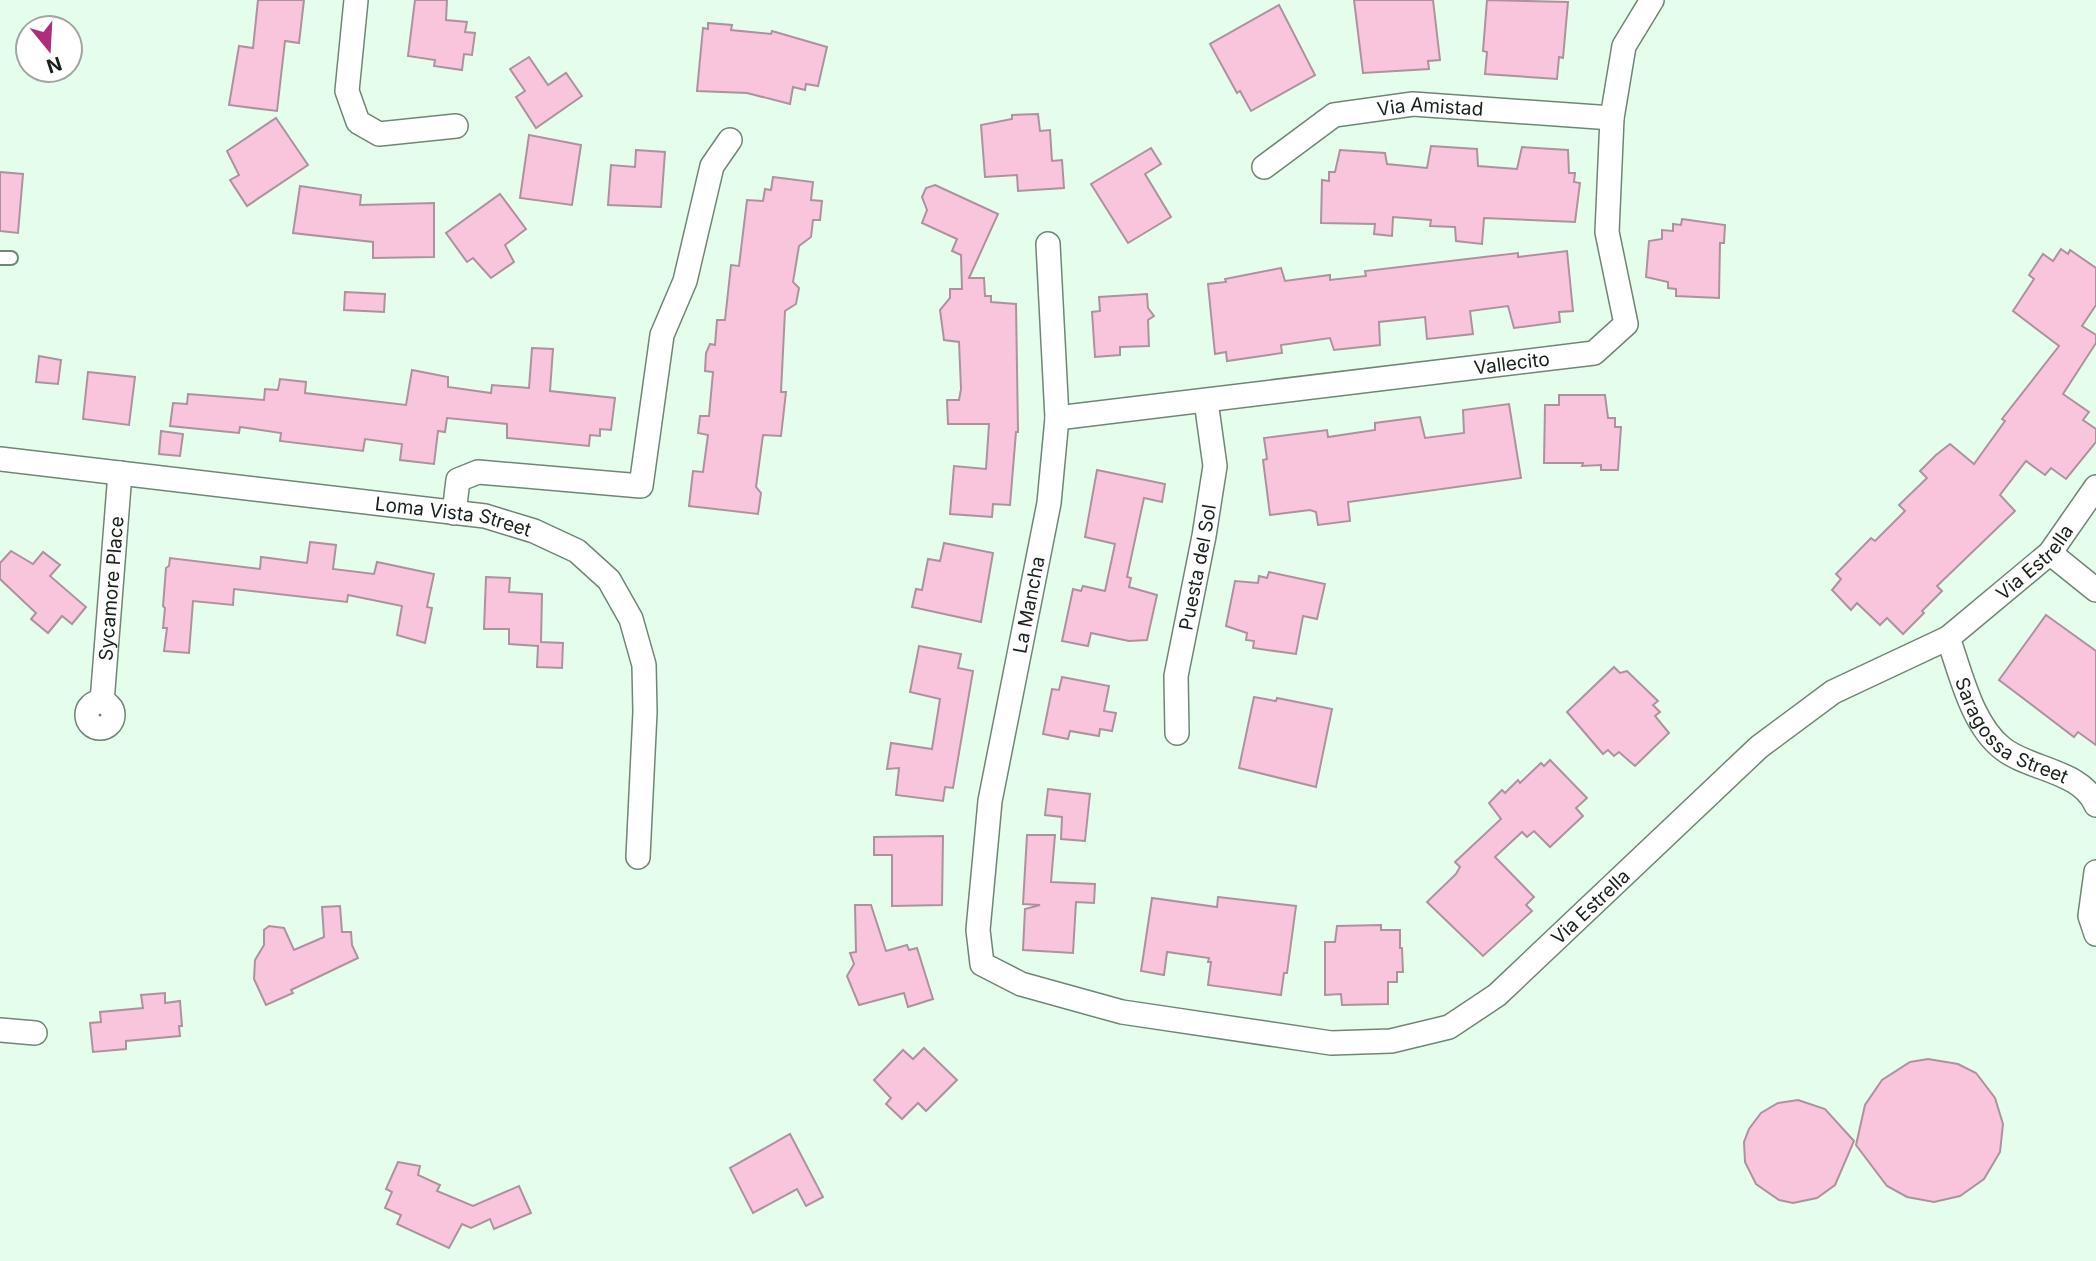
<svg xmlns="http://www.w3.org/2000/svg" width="2096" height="1261" font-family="Inter,sans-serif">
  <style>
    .building { fill: #f9c5dd; stroke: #ad929e; stroke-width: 2 }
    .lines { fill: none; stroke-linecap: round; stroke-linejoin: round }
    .lane-casing { stroke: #6f8675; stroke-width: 16 }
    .street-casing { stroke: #6f8675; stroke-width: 26 }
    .lane { stroke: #fff; stroke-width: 12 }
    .street { stroke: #fff; stroke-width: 23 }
    .labels { text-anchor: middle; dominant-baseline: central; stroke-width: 6; stroke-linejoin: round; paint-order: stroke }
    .street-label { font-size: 19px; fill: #172019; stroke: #fff }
  </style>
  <rect width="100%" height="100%" fill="#e5feeb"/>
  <!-- building -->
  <g class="building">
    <polygon points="258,0 304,0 299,43 285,41 277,111 229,105 239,46 253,48"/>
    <polygon points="415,0 447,0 446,20 467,22 465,32 475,33 472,55 464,54 462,70 434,66 435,60 408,56"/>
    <polygon points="1354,0 1433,0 1440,60 1428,61 1429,69 1363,73"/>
    <polygon points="1487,0 1568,2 1563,58 1559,57 1557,79 1485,74 1487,52 1483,51"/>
    <polygon points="1279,5 1315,75 1251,111 1240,91 1237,93 1210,44"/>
    <polygon points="708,23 732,25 731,30 771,34 772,31 827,47 818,86 806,84 805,90 793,87 790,104 747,93 697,91 703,28 708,29"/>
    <polygon points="529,57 548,85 566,73 582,96 536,128 516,97 525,91 510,69"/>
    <polygon points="1038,114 1040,131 1050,130 1052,161 1062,160 1064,188 1018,191 1017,175 985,177 981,125 1012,119 1012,115"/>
    <polygon points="276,118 308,165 247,206 230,180 239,175 227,151"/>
    <polygon points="529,135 581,145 572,205 520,198"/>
    <polygon points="1431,146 1477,149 1478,166 1517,169 1522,147 1568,150 1569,173 1575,173 1574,182 1580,183 1575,222 1484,218 1482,244 1456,241 1455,227 1430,226 1431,220 1393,217 1392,236 1374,234 1375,224 1321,223 1322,180 1329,181 1329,172 1335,172 1340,150 1385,153 1387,164 1427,168"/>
    <polygon points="1151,148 1161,164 1145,174 1171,217 1128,243 1091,184"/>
    <polygon points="636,150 665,152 661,207 608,205 611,165 635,167"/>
    <polygon points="0,172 23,174 18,233 0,231"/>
    <polygon points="773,177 813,182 811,200 822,201 820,220 813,220 811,237 799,246 793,282 799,288 796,304 785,311 781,392 786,392 781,436 763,435 756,487 761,493 758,514 689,506 693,471 703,472 708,435 698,433 700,416 709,416 713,372 705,371 706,353 710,344 715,345 717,320 725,320 731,265 739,266 747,200 763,201 765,189 771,190"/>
    <polygon points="935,185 998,214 969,278 984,278 985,296 991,296 991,302 1016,304 1018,432 1016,432 1010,505 993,504 992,517 950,514 954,466 986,469 989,424 948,424 947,400 959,400 961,389 959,342 944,340 940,310 950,298 950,289 962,289 961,255 952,251 957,239 922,223 927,210 922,197 926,188"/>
    <polygon points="300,186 361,195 360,205 434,203 434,257 373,258 373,242 293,233"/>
    <polygon points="500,194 526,229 505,245 514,262 491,278 473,258 467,262 446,233"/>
    <polygon points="1682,219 1725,225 1724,243 1720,243 1719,298 1676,296 1676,289 1668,288 1668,282 1646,277 1649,241 1662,239 1662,230 1673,231 1673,224 1681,225"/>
    <polygon points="2061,249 2068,254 2070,250 2096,268 2096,305 2082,326 2096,335 2096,343 2063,394 2089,412 2083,420 2096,429 2096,442 2066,479 2051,468 2045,475 2026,461 2000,495 2015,511 1937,586 1942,591 1922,611 1924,613 1903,634 1887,618 1880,625 1857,603 1851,610 1832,590 1841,579 1836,574 1871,538 1875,541 1905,511 1899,505 1927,478 1920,471 1936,455 1950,444 1974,464 2005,421 2002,419 2059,346 2013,311 2034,279 2029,275 2043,254 2053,261"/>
    <polygon points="1567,251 1573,311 1559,312 1560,322 1514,328 1508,306 1470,311 1473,334 1427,339 1425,317 1379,322 1380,345 1334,350 1330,338 1281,345 1282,353 1227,361 1226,352 1215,354 1208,284 1226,282 1225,279 1281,268 1285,281 1330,275 1330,280 1366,276 1365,271 1518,253 1518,257"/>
    <polygon points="345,292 385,294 384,312 344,310"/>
    <polygon points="1147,294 1148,308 1154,316 1148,320 1149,346 1120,347 1120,355 1095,357 1092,312 1100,311 1099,297"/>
    <polygon points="532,348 553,349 550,391 615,398 611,430 600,429 600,436 590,435 589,446 507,438 507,424 447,418 445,432 438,431 434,464 400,460 402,444 365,439 363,451 280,441 281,433 240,427 239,433 170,426 173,403 187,404 188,394 264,400 265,389 278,390 280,379 306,382 305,393 406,405 412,370 448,377 448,387 491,393 492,385 529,388"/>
    <polygon points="39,356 61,360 58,384 36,382"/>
    <polygon points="88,372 135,377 129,425 83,419"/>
    <polygon points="1559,395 1605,395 1608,418 1615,418 1615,427 1621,427 1618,470 1601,470 1601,465 1582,466 1583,463 1544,463 1545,405 1559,405"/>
    <polygon points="1509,404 1521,478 1348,502 1350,521 1318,525 1316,512 1310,510 1270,515 1263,460 1267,459 1264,438 1327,430 1328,437 1375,430 1375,423 1420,417 1425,438 1464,433 1463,410"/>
    <polygon points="161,431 183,434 180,456 159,454"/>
    <polygon points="1097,470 1165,484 1162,502 1144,498 1127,577 1131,578 1129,587 1157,595 1147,640 1129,641 1091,633 1088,646 1062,641 1073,589 1081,591 1083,586 1105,591 1115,544 1085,537"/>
    <polygon points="310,542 336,545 333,569 374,574 377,562 434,574 427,607 432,608 425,643 397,635 402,606 348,595 347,602 234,589 233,605 193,601 189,653 164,651 167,628 163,628 165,608 163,606 166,568 169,566 170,558 260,569 261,557 307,563"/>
    <polygon points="944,543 993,553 981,622 912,607 916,589 922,590 928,559 940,561"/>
    <polygon points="11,551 33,564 43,552 60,565 50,576 86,607 72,624 62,616 48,633 31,619 36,613 0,579 0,563"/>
    <polygon points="1269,572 1325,584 1317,619 1303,616 1296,654 1253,648 1254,641 1246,640 1247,633 1226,626 1235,581 1258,583 1259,576 1267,578"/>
    <polygon points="486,577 510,578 509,592 542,594 541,642 563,643 562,668 537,667 538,646 509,644 509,629 484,629"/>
    <polygon points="2046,615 2096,651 2096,745 2078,732 2074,737 1999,680"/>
    <polygon points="919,646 961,654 958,668 973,671 953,788 945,787 943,801 896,795 899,768 887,769 891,743 932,749 940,699 910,692"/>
    <polygon points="1614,667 1620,673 1627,671 1658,701 1653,705 1660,712 1655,716 1669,733 1635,766 1619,752 1614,756 1608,750 1603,754 1567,712"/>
    <polygon points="1062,677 1109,686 1104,711 1116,713 1112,731 1100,729 1099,736 1070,731 1068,739 1043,734 1052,689 1059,690"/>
    <polygon points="1254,697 1276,701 1277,698 1332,709 1316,787 1239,768"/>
    <polygon points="1550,760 1587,798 1576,808 1583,816 1550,847 1534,831 1527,837 1522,832 1495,857 1534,897 1526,905 1532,911 1483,956 1427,902 1456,874 1460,867 1455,862 1501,819 1489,803 1502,790 1505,793 1518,780 1520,783 1541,763 1544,766"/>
    <polygon points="1048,789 1090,794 1085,841 1061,839 1062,817 1045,815"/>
    <polygon points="1027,835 1055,835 1051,882 1095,884 1094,903 1076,902 1073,953 1023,950 1025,909 1040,905 1023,904"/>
    <polygon points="943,836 942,905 892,906 892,855 874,855 874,837"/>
    <polygon points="1218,897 1296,906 1287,973 1284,973 1281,995 1208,985 1211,962 1208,962 1209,958 1167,952 1164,975 1141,971 1152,898 1217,907"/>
    <polygon points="855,905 871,905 886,951 907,945 909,950 917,948 933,999 908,1007 904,993 859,1005 847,976 854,964 850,953 856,952"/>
    <polygon points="340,906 342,932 351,932 352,945 358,958 291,990 293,993 266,1005 254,979 255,960 264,945 264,930 269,926 284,928 294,950 324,937 322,907"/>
    <polygon points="1381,925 1381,930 1400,930 1400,948 1402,948 1403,972 1397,972 1397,982 1388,982 1388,1004 1342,1005 1341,994 1325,995 1325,942 1335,942 1337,926"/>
    <polygon points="165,993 165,1003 180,1001 182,1026 179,1026 180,1036 126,1041 126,1049 93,1052 90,1023 101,1022 100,1012 143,1008 141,995"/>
    <polygon points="924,1048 957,1080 926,1111 918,1103 902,1119 886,1104 891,1098 874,1080 903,1050 913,1059"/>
    <polygon points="1928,1059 1958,1064 1976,1073 1995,1098 2003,1124 2000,1152 1984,1179 1960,1196 1934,1202 1907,1197 1887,1186 1856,1145 1865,1105 1882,1080 1910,1062"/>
    <polygon points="1798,1100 1825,1109 1854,1141 1835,1185 1817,1198 1793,1203 1779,1200 1756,1184 1745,1162 1744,1142 1749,1129 1761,1113 1778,1103"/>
    <polygon points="790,1134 823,1197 806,1206 797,1189 753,1213 730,1168"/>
    <polygon points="398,1162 420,1166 418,1175 440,1185 437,1191 473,1206 519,1186 531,1213 494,1229 490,1219 471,1228 462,1224 449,1248 397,1224 401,1215 385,1208 392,1192 386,1189"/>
  </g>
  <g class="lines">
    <defs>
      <polyline id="lane" points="0,258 11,258"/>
      <g id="street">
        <polyline points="356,0 347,91 358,122 379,134 456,126"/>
        <path id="s1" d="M 1264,167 L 1334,115 L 1413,104 L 1612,118"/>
        <path id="s2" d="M 1048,244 L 1057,418 L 1049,503 L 990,801 L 978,930 L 982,964 L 1021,984 L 1122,1012 L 1331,1043 L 1391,1041 L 1449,1027 L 1497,995 L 1759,747 L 1833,692 L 1948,638 L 2050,553 L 2096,487"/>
        <path id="s3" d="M 1057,418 L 1594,353 L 1626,324 L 1607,232 L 1612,118 L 1624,46 L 1652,0"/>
        <path id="s4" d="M 0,459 L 485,516 L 534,531 L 577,551 L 609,580 L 631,619 L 644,665 L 645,712 L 638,857"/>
        <polyline points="454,513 458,480 478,472 641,486 662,335 685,281 712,166 730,140"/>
        <polyline points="2050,553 2096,590"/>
        <path id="s5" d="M 1948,638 C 1961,673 1971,723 2002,748 C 2029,770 2081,770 2096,805"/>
        <path id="s6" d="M 102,702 L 120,473"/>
        <circle cx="100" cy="715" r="13"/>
        <path id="s7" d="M 1177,733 L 1176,676 L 1204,536 L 1215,466 L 1206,401"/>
        <polyline points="2096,872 2090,916 2096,934"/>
        <polyline points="0,1030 35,1033"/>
      </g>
    </defs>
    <!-- lane casing -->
    <use href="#lane" class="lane-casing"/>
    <!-- street casing -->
    <use href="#street" class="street-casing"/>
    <!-- lane -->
    <use href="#lane" class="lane"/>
    <!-- street -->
    <use href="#street" class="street"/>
  </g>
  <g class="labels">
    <!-- street labels -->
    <g class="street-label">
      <text stroke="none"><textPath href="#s1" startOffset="184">Via Amistad</textPath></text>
      <text stroke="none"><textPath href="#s3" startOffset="458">Vallecito</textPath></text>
      <text stroke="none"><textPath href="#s4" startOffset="457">Loma Vista Street</textPath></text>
      <text stroke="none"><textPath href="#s2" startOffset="1960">Via Estrella</textPath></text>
      <text stroke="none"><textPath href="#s7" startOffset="168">Puesta del Sol</textPath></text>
      <text stroke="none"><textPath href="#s6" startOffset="114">Sycamore Place</textPath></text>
      <text transform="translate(1029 605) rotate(-79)">La Mancha</text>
      <text stroke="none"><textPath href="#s5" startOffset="119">Saragossa Street</textPath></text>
      <text stroke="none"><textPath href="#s2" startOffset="1393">Via Estrella</textPath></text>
    </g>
  </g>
  <!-- north arrow -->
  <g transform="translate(49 49) rotate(162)"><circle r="33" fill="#ffffff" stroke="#a2a6a3" stroke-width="2"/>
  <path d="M0-5L12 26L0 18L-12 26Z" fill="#af2e79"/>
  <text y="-10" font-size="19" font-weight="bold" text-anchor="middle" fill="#172019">N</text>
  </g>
</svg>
